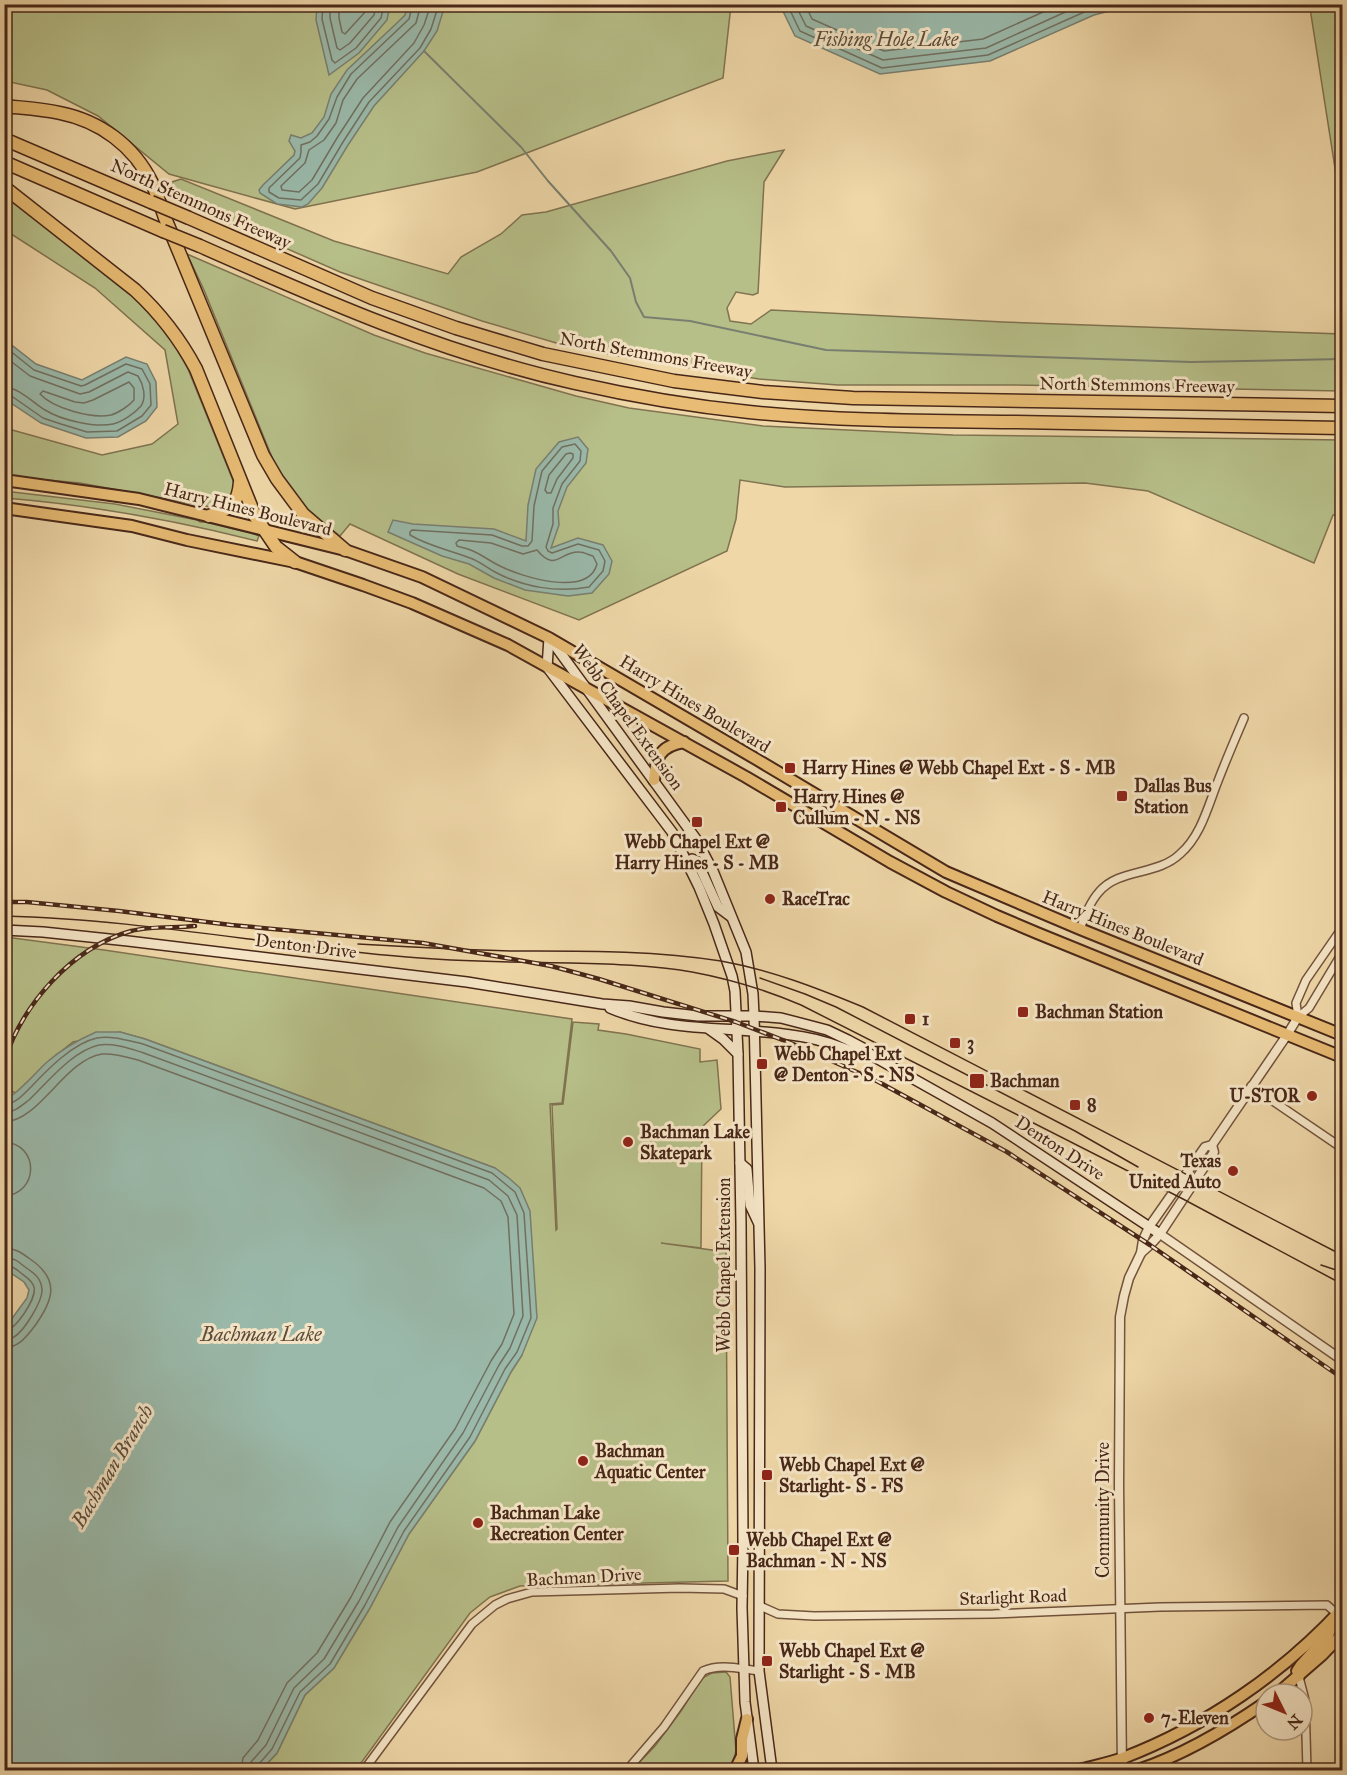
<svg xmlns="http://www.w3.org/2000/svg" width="1347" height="1775" font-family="'IM FELL Great Primer',serif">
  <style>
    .green { fill: #b7bf89; stroke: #807350; stroke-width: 1.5 }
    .water { fill: #9ab9aa; stroke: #797f70; stroke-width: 1.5 }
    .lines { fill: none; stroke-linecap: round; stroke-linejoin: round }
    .shore { stroke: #717061; stroke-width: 1.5 }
    .stream { stroke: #797f70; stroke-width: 2 }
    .minor-casing { stroke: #72533c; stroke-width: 10 }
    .tertiary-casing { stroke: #72533c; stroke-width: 11 }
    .secondary-casing { stroke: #482718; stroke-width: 12 }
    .primary-casing { stroke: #482718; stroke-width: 14 }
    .motorway-casing { stroke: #482718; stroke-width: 15 }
    .minor { stroke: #f5e5c6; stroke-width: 7 }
    .tertiary { stroke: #f5e5c6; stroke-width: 8 }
    .secondary { stroke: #f5e5c6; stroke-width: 9 }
    .primary { stroke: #e8bc74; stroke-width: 10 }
    .motorway { stroke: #e8bc74; stroke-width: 12 }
    .tram { stroke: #482718; stroke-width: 1.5 }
    .rail-casing { stroke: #482718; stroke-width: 4.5 }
    .rail { stroke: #f5e5c6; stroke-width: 2; stroke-dasharray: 7; stroke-linecap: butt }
    .motorway-bridge-casing { stroke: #482718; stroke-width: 15; stroke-linecap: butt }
    .motorway-bridge { stroke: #e8bc74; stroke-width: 12 }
    .poi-dot { fill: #8f2418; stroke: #f5e5c6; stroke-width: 2 }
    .labels { text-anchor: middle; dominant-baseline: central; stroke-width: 6; stroke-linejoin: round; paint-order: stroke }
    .street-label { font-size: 18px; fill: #482718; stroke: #f5e5c6 }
    .poi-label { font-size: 18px; font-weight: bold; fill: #482718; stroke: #f5e5c6; text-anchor: start }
    .water-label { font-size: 20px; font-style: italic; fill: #5c4c3c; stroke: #f5e5c6 }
  </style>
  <rect width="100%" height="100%" fill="#efd7a8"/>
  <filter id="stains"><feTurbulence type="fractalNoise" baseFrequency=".00333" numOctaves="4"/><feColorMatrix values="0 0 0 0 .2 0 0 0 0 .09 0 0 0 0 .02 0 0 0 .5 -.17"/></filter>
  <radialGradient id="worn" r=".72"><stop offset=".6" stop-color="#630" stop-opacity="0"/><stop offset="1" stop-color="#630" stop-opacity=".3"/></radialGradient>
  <!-- green -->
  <g class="green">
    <polygon points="5,5 731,5 723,78 477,172 295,209 169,174 98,116 47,90 5,81"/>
    <polygon points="1310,8 1342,12 1342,213"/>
    <polygon points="784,150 764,182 758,293 753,295 736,292 727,308 730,321 751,324 771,310 1003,322 1342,334 1342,391 1015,385 838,385 759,379 629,358 563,345 482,321 340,272 167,196 167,190 172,182 181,179 334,241 448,274 461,257 501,234 522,215 546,212 727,161"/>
    <polygon points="4,194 136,299 169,335 188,369 234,483 231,500 216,508 80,483 5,476 5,428 102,455 152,444 178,424 165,350 95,288 5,230"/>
    <polygon points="187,254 374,335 425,353 576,396 629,408 763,426 953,435 1342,440 1342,516 1333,515 1314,563 1148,491 1085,483 785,487 740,480 736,519 727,551 579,620 458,574 350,524 340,536 310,513 292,491 276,467 204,290"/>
    <path d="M 4,491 L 115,504 L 197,520 L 200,522 L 205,522 L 252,533 L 259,536 L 257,541 C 174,520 90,505 5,498 Z"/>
    <polygon points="4,938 13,938 104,950 572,1019 562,1103 550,1104 556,1230 557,1229 552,1105 563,1104 573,1022 599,1024 598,1030 626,1034 700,1049 700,1062 717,1060 721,1109 702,1127 701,1248 661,1243 726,1252 728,1581 520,1586 490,1597 470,1613 356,1770 261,1770 277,1753 305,1695 334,1668 370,1608 409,1534 475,1441 511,1372 522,1355 495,1168 145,1039 120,1032 73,1042 49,1061 16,1093 5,1089"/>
    <polygon points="726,1672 730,1677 736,1751 733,1762 726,1770 632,1770 655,1746 681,1711 702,1678 712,1673"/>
  </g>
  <!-- water -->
  <g class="water">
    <polygon points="317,5 317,4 390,5 387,20 359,53 329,75 316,20"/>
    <polygon points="408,5 445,5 437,31 424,51 374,106 348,145 322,188 308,204 302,207 277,204 260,193 259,190 263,185 294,155 295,151 289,141 291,135 301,138 312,133 324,117 331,94 347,70 398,22 405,15"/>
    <polygon points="780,5 1133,5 1094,15 990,61 880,74 795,36"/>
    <polygon points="4,339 36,364 82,380 126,357 147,364 156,382 157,407 146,421 118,437 86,438 41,423 5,399"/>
    <polygon points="578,437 588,449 586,463 567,487 558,511 559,525 551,548 578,538 603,545 612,561 609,574 592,593 568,596 525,590 494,578 469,564 442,556 388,532 393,520 413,524 494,529 526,541 528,505 536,469 559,442"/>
    <path d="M 96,1032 L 120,1032 L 145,1039 L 495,1168 L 510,1179 L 520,1188 L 530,1211 L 537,1318 L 522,1355 L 511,1372 L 475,1441 L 409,1534 L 370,1608 L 334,1668 L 305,1695 L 277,1753 L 261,1770 L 5,1770 L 5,1328 L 27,1298 L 29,1290 L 24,1282 L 5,1269 L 4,1192 L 8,1167 L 5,1162 L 5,1100 C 21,1091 33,1075 47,1062 C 62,1049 78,1040 96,1032 Z"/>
  </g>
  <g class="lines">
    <!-- shore -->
    <g class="shore">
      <polyline points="323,4 322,19 332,60 335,63 356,48 381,18 384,4"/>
      <polyline points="330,4 330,18 337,48 340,50 350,43 374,15 376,4"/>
      <polyline points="339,4 339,18 342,32 345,34 366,11 367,4"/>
      <polyline points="413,4 409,19 351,74 337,97 329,119 317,136 310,142 301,145 301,152 300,158 269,188 269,192 279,198 301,200 318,184 343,142 369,102 420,48 431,29 439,4"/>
      <polyline points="421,4 416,23 357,79 343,100 336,123 324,140 309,150 305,163 281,186 282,190 299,192 312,180 337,138 363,98 414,43 424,25 431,4"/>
      <polyline points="787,4 800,31 882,68 988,55 1091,9 1109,4"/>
      <polyline points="795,4 806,26 883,60 986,48 1083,4"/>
      <polyline points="805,4 812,19 884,51 983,39 1061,4"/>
      <polyline points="4,346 34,370 81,386 85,385 126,364 142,369 150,384 151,405 142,416 117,431 87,432 61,424 43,418 10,395 4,394"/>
      <path d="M 4,356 L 30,376 L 80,394 L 89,392 L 128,372 L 138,376 C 143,384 147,397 141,406 C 135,413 122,422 113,424 C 95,428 61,420 45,410 C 32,402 20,388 4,387"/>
      <path d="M 129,382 L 134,388 L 134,400 C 129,406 118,413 111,415 C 91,419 53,408 40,394 L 43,391 L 75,402 L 84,403 L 93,400 Z"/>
      <path d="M 575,444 L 581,451 L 580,461 L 562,484 L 553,508 L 553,524 L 546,547 L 548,551 L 552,553 L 578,544 L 599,550 L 605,561 L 603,571 L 589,587 C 557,593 523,587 495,572 C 486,567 479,561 470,558 C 450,550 428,546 410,535 L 410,532 L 412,530 L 492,535 L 522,546 L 528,546 L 532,541 L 534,506 L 542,471 L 562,447 Z"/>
      <polygon points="570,453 573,454 573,458 557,479 551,493 547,493 545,490 549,475 566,454"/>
      <path d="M 459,540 L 491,543 L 523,554 L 537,550 C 556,573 560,551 579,552 C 584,552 589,555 593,556 L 597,564 C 588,598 522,577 500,566 C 491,562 484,556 475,552 C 470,549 463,548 457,546 L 456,543 Z"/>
      <path d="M 4,1105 C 15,1104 23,1095 31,1087 C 47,1070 73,1043 97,1038 C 112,1035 129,1041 143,1044 L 492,1173 L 515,1192 L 524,1213 L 531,1318 L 517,1352 L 505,1369 L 470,1437 L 404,1531 L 365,1605 L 330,1664 L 300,1692 L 272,1749 L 258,1765 L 257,1770"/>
      <path d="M 4,1113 C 15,1112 21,1106 29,1100 C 48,1082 72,1051 99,1045 C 113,1043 128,1048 141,1052 L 489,1180 L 508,1196 L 517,1215 L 523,1316 L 510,1348 L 499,1365 L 463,1433 L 398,1527 L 359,1601 L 324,1659 L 294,1688 L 266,1745 L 251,1762 L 250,1770"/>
      <path d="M 4,1122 C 40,1121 64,1060 102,1054 C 114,1053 127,1057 138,1060 L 484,1188 L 501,1201 L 508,1217 L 514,1314 L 502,1344 L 491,1361 L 455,1429 L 390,1522 L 351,1597 L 317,1653 L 287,1683 L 258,1740 L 243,1758 L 241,1770"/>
      <path d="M 4,1142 C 40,1144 39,1194 4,1196"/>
      <path d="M 4,1248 C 15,1248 22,1253 30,1259 C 61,1280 53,1301 34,1327 C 25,1338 19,1347 4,1348"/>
      <path d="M 4,1257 C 13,1257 19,1262 25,1267 C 34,1273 41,1278 42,1289 C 43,1301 24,1331 14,1337 C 10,1339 9,1339 4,1339"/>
      <path d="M 4,1265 C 11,1265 16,1269 21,1273 C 26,1277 32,1280 34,1287 C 37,1298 16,1330 4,1331"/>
    </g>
    <!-- stream -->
    <polyline class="stream" points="424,51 521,147 548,181 611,251 630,278 636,302 644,317 690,321 826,350 1191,362 1342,359"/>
    <defs>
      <g id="minor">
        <path d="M 1080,929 C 1085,916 1090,902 1099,892 C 1119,868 1157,876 1180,854 C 1201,836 1208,806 1218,781 C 1226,760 1235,739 1244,718"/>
        <polyline points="1298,1017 1296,1003 1306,980 1342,928"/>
        <polyline points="1298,1017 1309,1008 1342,953"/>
        <polyline points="1251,1086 1342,1148"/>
        <polyline points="760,1606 778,1614 814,1616 993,1614 1160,1607 1327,1605 1337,1614"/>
        <polyline points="1299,1677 1305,1700 1307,1770"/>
        <polyline points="364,1770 472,1624 495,1605 507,1599 532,1592 680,1588 724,1589 743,1596"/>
        <path d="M 627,1770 L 664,1727 L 703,1671 C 721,1663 740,1669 759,1671"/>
      </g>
      <g id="tertiary">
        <polyline points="1160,1234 1342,1360"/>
        <polyline points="1141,1253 1150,1245 1160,1234 1214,1152 1212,1145"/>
        <polyline points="1122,1770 1119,1485 1120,1317 1124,1296 1129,1278 1141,1253 1143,1240 1149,1227 1205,1147 1212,1145 1287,1035 1298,1017"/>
      </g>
      <g id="secondary">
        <polyline points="549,638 547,667 672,832 699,887 714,924 732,976 735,991 738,1054 741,1224 743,1542 742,1608 745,1702 754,1770"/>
        <polyline points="551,640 696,839 713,871 746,952 753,994 754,1016 760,1268 759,1671 772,1770"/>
        <polyline points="687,862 692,859 697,861 718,907 730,916"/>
        <polyline points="4,930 43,932 128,941 467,982 602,1004 629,1006 663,1012 698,1016 754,1016 781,1018 827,1030 848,1040 863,1048 871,1055 992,1123 1160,1234"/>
        <path d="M 610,1008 C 668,1033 730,1026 791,1035 C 808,1037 824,1041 840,1047 C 851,1051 859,1055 871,1055"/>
        <polyline points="709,1029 723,1039 738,1054"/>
        <polyline points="740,1163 747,1169 750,1205 758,1222"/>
      </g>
      <g id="primary">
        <polyline points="4,480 139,499 345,550 422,577 549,638 756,759 946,872 1080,929 1342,1035"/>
        <polyline points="4,508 132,526 187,540 295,562 363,585 412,603 508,645 746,777 890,862 946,892 997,916 1037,933 1342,1057"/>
        <path d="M 654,780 C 656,758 659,746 684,742"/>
        <polyline points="1299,1676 1297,1671 1301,1665 1328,1635 1334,1621"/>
        <polyline points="1277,1694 1322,1655 1342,1634"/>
        <polyline points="735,1770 742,1756 742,1739 747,1719"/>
        <path d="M 1079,1770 C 1094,1766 1109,1763 1123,1758 C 1206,1726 1282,1674 1342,1609"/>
        <path d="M 1138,1770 C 1183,1755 1227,1729 1266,1702"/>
      </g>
      <g id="motorway">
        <path d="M 4,106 C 23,108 42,109 60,113 C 100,121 134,146 152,183 C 157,194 161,206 165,218 L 263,455 L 277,479 L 303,514 L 345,550"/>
        <polyline points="4,139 151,202"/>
        <polyline points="4,162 163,231"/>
        <path d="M 4,187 L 135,290 C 161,314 180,339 196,369 L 255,516 L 276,547 L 295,562"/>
        <polyline points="189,218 372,298 456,328 543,354 674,381 763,392 853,398 1342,406"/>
        <path d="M 200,246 C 322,300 444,354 575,383 C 632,396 690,406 749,412 C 837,421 925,421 1013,422 C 1123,424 1233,426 1342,428"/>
        <path d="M 209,516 C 230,508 238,506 240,482"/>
      </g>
    </defs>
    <!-- minor casing -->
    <use href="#minor" class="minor-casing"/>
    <!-- tertiary casing -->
    <use href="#tertiary" class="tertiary-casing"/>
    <!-- secondary casing -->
    <use href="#secondary" class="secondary-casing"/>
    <!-- primary casing -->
    <use href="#primary" class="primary-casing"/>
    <!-- motorway casing -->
    <use href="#motorway" class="motorway-casing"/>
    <!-- minor -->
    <use href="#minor" class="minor"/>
    <!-- tertiary -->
    <use href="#tertiary" class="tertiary"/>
    <!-- secondary -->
    <use href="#secondary" class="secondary"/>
    <!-- primary -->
    <use href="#primary" class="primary"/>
    <!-- motorway -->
    <use href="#motorway" class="motorway"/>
    <!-- tram -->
    <g class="tram">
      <path d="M 4,916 C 139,919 273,946 407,957 C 461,962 516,962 570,963 C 611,964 652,965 692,972 C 730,979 766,990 801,1005 L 1183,1199 L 1342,1284"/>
      <path d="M 358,944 C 410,947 461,950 513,951 C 582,951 652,950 721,961 C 771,970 817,988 863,1007 L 1342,1255"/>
      <polyline points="760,978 805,994 836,1007 1075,1131 1138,1167"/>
      <polyline points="1321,1265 1342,1272"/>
    </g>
    <defs>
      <g id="rail">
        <polyline points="4,902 27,902 119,911 231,925 423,943 551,966 599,979 736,1022 793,1044 875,1080 1007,1152 1150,1245 1342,1378"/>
        <path d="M 4,1062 C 22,1005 71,948 131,931 C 151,926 174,928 195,926"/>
      </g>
    </defs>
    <!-- rail casing -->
    <use href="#rail" class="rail-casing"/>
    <!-- rail -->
    <use href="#rail" class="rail"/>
    <defs>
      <g id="motorway-bridge">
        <polyline points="151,202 189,218"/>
        <polyline points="163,231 200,246"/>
      </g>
    </defs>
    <!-- motorway-bridge casing -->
    <use href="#motorway-bridge" class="motorway-bridge-casing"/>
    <!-- motorway-bridge -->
    <use href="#motorway-bridge" class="motorway-bridge"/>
  </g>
  <!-- markers -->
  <g class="poi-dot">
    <rect x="784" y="762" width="12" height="12" rx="3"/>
    <rect x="1116" y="790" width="12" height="12" rx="3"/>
    <rect x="775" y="801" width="12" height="12" rx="3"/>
    <rect x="691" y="816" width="12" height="12" rx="3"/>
    <circle cx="770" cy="899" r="6"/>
    <rect x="1017" y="1006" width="12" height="12" rx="3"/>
    <rect x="904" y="1013" width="12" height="12" rx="3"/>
    <rect x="949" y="1037" width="12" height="12" rx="3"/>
    <rect x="756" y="1058" width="12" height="12" rx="3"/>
    <rect x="969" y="1073" width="16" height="16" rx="3"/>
    <circle cx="1312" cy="1096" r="6"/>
    <rect x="1069" y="1099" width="12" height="12" rx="3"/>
    <circle cx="628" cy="1142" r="6"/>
    <circle cx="1233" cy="1171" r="6"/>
    <circle cx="583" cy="1461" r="6"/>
    <rect x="761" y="1469" width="12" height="12" rx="3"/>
    <circle cx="478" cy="1523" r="6"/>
    <rect x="728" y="1544" width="12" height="12" rx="3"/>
    <rect x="761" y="1655" width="12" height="12" rx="3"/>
    <circle cx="1149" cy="1718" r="6"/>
  </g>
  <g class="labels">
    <!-- street labels -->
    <g class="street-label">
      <text transform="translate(201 204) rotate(24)">North Stemmons Freeway</text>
      <text transform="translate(656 355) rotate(10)">North Stemmons Freeway</text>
      <text transform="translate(1137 385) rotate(1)">North Stemmons Freeway</text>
      <text transform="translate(248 509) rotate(14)">Harry Hines Boulevard</text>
      <text transform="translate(695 704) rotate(31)">Harry Hines Boulevard</text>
      <text transform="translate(628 717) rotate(54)">Webb Chapel Extension</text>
      <text transform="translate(1123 928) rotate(22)">Harry Hines Boulevard</text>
      <text transform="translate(306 946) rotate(7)">Denton Drive</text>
      <text transform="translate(1060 1148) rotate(33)">Denton Drive</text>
      <text transform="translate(724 1265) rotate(-90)">Webb Chapel Extension</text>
      <text transform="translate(1103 1510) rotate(-90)">Community Drive</text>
      <text transform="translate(584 1577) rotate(-3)">Bachman Drive</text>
      <text transform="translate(1013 1597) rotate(-2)">Starlight Road</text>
    </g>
    <!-- poi labels -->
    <g class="poi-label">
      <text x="802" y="768">Harry Hines @ Webb Chapel Ext - S - MB</text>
      <text x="1134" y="786">Dallas Bus<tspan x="1134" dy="21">Station</tspan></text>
      <text x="793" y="797">Harry Hines @<tspan x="793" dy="21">Cullum - N - NS</tspan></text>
      <text x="697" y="842" text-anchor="middle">Webb Chapel Ext @<tspan x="697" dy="21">Harry Hines - S - MB</tspan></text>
      <text x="782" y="899">RaceTrac</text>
      <text x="1035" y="1012">Bachman Station</text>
      <text x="922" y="1019">1</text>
      <text x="967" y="1043">3</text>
      <text x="774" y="1054">Webb Chapel Ext<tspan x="774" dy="21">@ Denton - S - NS</tspan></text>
      <text x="990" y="1081">Bachman</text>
      <text x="1300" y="1096" text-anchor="end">U-STOR</text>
      <text x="1087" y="1105">8</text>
      <text x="640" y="1132">Bachman Lake<tspan x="640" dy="21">Skatepark</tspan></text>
      <text x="1221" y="1161" text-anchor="end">Texas<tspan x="1221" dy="21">United Auto</tspan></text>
      <text x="595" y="1451">Bachman<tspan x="595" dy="21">Aquatic Center</tspan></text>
      <text x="779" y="1465">Webb Chapel Ext @<tspan x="779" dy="21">Starlight- S - FS</tspan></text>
      <text x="490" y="1513">Bachman Lake<tspan x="490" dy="21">Recreation Center</tspan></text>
      <text x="746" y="1540">Webb Chapel Ext @<tspan x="746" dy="21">Bachman - N - NS</tspan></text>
      <text x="779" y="1651">Webb Chapel Ext @<tspan x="779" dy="21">Starlight - S - MB</tspan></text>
      <text x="1161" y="1718">7-Eleven</text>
    </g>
    <!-- water labels -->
    <g class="water-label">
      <text x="886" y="39">Fishing Hole Lake</text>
      <text x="261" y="1334">Bachman Lake</text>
      <text transform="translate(112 1466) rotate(-59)">Bachman Branch</text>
    </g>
  </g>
  <!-- margin -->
  <rect width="1347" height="1775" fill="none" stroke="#efd7a8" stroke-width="24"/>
  <rect x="6" y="6" width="1335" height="1763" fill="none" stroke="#482718" stroke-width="3"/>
  <rect x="12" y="12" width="1323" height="1751" fill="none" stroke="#482718" stroke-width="1.5"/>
  <!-- north arrow -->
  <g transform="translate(1284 1712) rotate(133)"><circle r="28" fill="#f5e5c6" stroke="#b09980" stroke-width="1.5"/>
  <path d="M0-4.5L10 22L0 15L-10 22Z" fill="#8f2418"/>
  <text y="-9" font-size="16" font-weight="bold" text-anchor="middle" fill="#482718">N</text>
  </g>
  <rect width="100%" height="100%" filter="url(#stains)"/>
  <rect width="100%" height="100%" fill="url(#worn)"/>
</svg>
